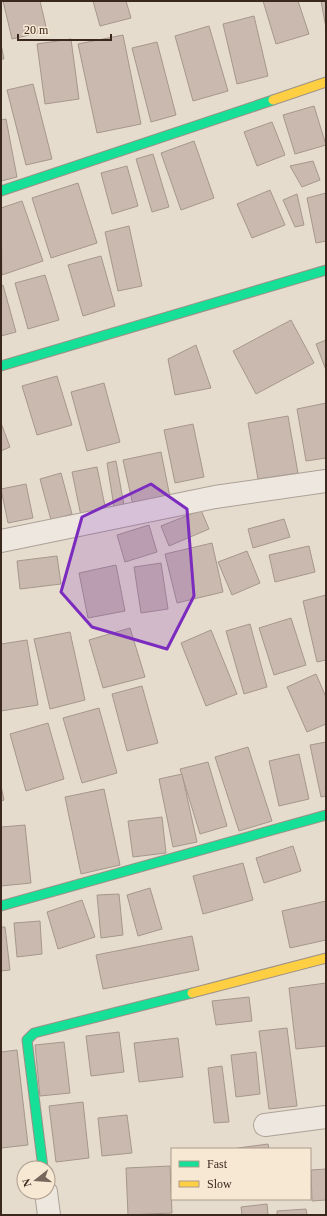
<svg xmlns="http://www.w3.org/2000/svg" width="327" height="1216" font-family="'Times New Roman',serif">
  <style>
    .building { fill: #cab9ae; stroke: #a6978d }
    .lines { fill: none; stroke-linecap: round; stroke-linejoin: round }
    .street-casing { stroke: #aba196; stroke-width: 24 }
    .fast-casing { stroke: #9b9186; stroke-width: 11 }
    .slow-casing { stroke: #9b9186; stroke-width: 11 }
    .street { stroke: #eee7df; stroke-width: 22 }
    .fast { stroke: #16e098; stroke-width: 9 }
    .slow { stroke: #ffcf43; stroke-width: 9 }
    .marked { fill: #7b2cbf; fill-opacity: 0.2; stroke: #7b2cbf; stroke-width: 3; stroke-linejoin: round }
  </style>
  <rect width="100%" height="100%" fill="#e6dcce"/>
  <!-- building -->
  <g class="building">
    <polygon points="3,1 40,1 47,31 12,39"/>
    <polygon points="93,1 126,1 131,18 100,26"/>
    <polygon points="263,1 298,1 309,34 276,44"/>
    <polygon points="321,1 326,1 326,28"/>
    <polygon points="254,16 268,76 237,84 223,24"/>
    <polygon points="209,26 228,91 193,101 175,36"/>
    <polygon points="123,35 141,124 97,133 78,44"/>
    <polygon points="71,39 79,99 45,104 37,44"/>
    <polygon points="157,42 176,115 151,122 132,48"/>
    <polygon points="1,44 4,59 1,59"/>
    <polygon points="33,84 52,159 26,165 7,90"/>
    <polygon points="314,106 326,145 295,154 283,115"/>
    <polygon points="6,119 17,177 1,181 1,120"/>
    <polygon points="272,122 285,155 257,166 244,132"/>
    <polygon points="194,141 214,198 181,210 161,153"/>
    <polygon points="153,154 169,207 152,212 136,159"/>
    <polygon points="313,161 320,180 302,187 290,166"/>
    <polygon points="127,166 138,206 112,214 101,173"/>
    <polygon points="78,183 97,243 51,258 32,198"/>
    <polygon points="270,190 285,225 252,238 237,204"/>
    <polygon points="326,193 326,241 316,243 307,198"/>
    <polygon points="297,194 304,225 295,227 283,200"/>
    <polygon points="22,201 43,261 2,275 1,208"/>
    <polygon points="129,226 142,286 118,291 105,232"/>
    <polygon points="101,256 115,306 83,316 68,265"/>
    <polygon points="45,275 59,320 28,329 15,283"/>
    <polygon points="3,285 16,332 1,336 1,286"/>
    <polygon points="291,320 314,363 256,394 233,351"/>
    <polygon points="326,340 326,370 316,344"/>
    <polygon points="196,345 211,388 175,395 168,359"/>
    <polygon points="57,376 72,425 37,435 22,386"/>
    <polygon points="104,383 120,442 87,451 71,392"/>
    <polygon points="326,403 326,458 306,461 297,409"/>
    <polygon points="288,416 298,473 258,479 248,423"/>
    <polygon points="1,423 10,447 1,451"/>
    <polygon points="193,424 204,477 175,483 164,430"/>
    <polygon points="161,452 170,497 133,505 123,460"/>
    <polygon points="116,461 124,505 114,507 107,463"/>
    <polygon points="97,467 106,511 81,516 72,472"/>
    <polygon points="61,473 72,514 51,520 40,479"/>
    <polygon points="26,484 33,518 8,523 1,489"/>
    <polygon points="201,510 209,529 169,546 161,526"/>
    <polygon points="284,519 290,537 253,548 248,529"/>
    <polygon points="149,525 157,552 125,562 117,535"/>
    <polygon points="212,543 223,592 177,603 165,554"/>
    <polygon points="309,546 315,572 275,582 269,555"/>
    <polygon points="247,551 260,583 232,595 218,562"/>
    <polygon points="57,556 61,584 20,589 17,561"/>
    <polygon points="161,563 168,609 141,613 134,567"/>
    <polygon points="116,565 125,611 88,618 79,573"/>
    <polygon points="326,595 326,660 317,662 303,601"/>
    <polygon points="291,618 306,665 274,675 259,628"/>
    <polygon points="250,624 267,687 244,694 226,631"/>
    <polygon points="130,628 145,677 103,688 89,640"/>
    <polygon points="211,630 237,694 206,706 181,643"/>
    <polygon points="70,632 85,700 50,709 34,639"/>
    <polygon points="27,640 38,705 1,711 1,644"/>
    <polygon points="316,674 326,697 326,724 307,732 287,687"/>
    <polygon points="142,686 158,743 127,751 112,694"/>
    <polygon points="99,708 117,773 82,783 63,718"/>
    <polygon points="48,723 64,779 26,791 10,734"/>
    <polygon points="326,742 326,796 321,797 310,745"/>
    <polygon points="248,747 272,821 239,831 215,757"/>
    <polygon points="299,754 309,799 279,806 269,761"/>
    <polygon points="208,762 227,826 200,834 180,769"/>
    <polygon points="182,774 197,842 173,847 159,779"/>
    <polygon points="1,786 4,800 1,801"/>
    <polygon points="104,789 120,865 81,874 65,797"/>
    <polygon points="162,817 166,853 133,857 128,821"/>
    <polygon points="25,825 31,883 1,886 1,827"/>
    <polygon points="293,846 301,871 264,883 256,858"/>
    <polygon points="243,863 253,900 203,914 193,876"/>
    <polygon points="150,888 162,929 138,936 127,895"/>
    <polygon points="119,894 123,935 101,938 97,895"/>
    <polygon points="82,900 95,937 58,949 47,912"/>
    <polygon points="326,901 326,940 290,948 282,911"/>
    <polygon points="40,921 42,954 17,957 14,923"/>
    <polygon points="1,927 5,927 10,970 1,971"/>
    <polygon points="192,936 199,970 103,989 96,955"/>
    <polygon points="326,983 326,1046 296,1049 289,988"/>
    <polygon points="249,997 252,1021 216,1025 212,1001"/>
    <polygon points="287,1028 297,1106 269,1109 259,1031"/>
    <polygon points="119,1032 124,1072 91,1076 86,1036"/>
    <polygon points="178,1038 183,1077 139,1082 134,1043"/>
    <polygon points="64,1042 70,1093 40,1096 35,1045"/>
    <polygon points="17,1050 28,1145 1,1148 1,1052"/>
    <polygon points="256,1052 260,1094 236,1097 231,1055"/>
    <polygon points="222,1066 229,1122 214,1123 208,1068"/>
    <polygon points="83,1102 89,1158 56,1162 49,1106"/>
    <polygon points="127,1115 132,1153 102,1156 98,1118"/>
    <polygon points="268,1144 269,1149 239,1149 238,1148"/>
    <polygon points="170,1166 172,1213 128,1215 126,1168"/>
    <polygon points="326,1169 326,1200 312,1201 311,1170"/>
    <polygon points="267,1204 268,1215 242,1215 241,1207"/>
    <polygon points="306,1209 307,1215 277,1215 277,1211"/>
  </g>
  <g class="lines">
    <defs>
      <g id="street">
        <polyline points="1,541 215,497 326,481"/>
        <polyline points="265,1125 326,1117"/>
        <polyline points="46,1192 49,1215"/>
      </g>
      <g id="fast">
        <polyline points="1,191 273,100"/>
        <polyline points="1,366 326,270"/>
        <polyline points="1,906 326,815"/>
        <polyline points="43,1168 27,1040 34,1033 192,993"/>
      </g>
      <g id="slow">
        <polyline points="273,100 326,82"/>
        <polyline points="192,993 326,958"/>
      </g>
    </defs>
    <!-- street casing -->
    <use href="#street" class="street-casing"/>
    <!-- fast casing -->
    <use href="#fast" class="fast-casing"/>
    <!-- slow casing -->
    <use href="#slow" class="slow-casing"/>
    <!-- street -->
    <use href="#street" class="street"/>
    <!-- fast -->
    <use href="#fast" class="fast"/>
    <!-- slow -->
    <use href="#slow" class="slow"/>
  </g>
  <!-- marked area -->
  <path class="marked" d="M 151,484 L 187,509 L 194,596 L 167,649 L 92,627 L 61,592 L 82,517 Z"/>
  <!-- border -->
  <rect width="327" height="1216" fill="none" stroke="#3a281e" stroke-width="4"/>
  <!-- legend -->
  <rect x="171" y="1148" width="140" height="52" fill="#f7e8d3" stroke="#ab9b8b"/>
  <rect x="179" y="1161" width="20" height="6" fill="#16e098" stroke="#ab9b8b"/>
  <text x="207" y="1168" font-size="12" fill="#3a281e">Fast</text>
  <rect x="179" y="1181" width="20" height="6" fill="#ffcf43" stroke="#ab9b8b"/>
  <text x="207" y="1188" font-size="12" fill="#3a281e">Slow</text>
  <!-- north arrow -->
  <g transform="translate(36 1180) rotate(253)"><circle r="19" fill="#f7e8d3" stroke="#ab9b8b"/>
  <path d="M0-3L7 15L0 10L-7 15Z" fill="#76675c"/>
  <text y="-6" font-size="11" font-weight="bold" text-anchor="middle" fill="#3a281e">N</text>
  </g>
  <!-- scale -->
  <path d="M18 34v6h93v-6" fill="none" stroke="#3a281e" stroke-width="2"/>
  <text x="24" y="34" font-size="12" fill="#3a281e" stroke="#f7e8d3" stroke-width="3" paint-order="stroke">20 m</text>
</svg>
